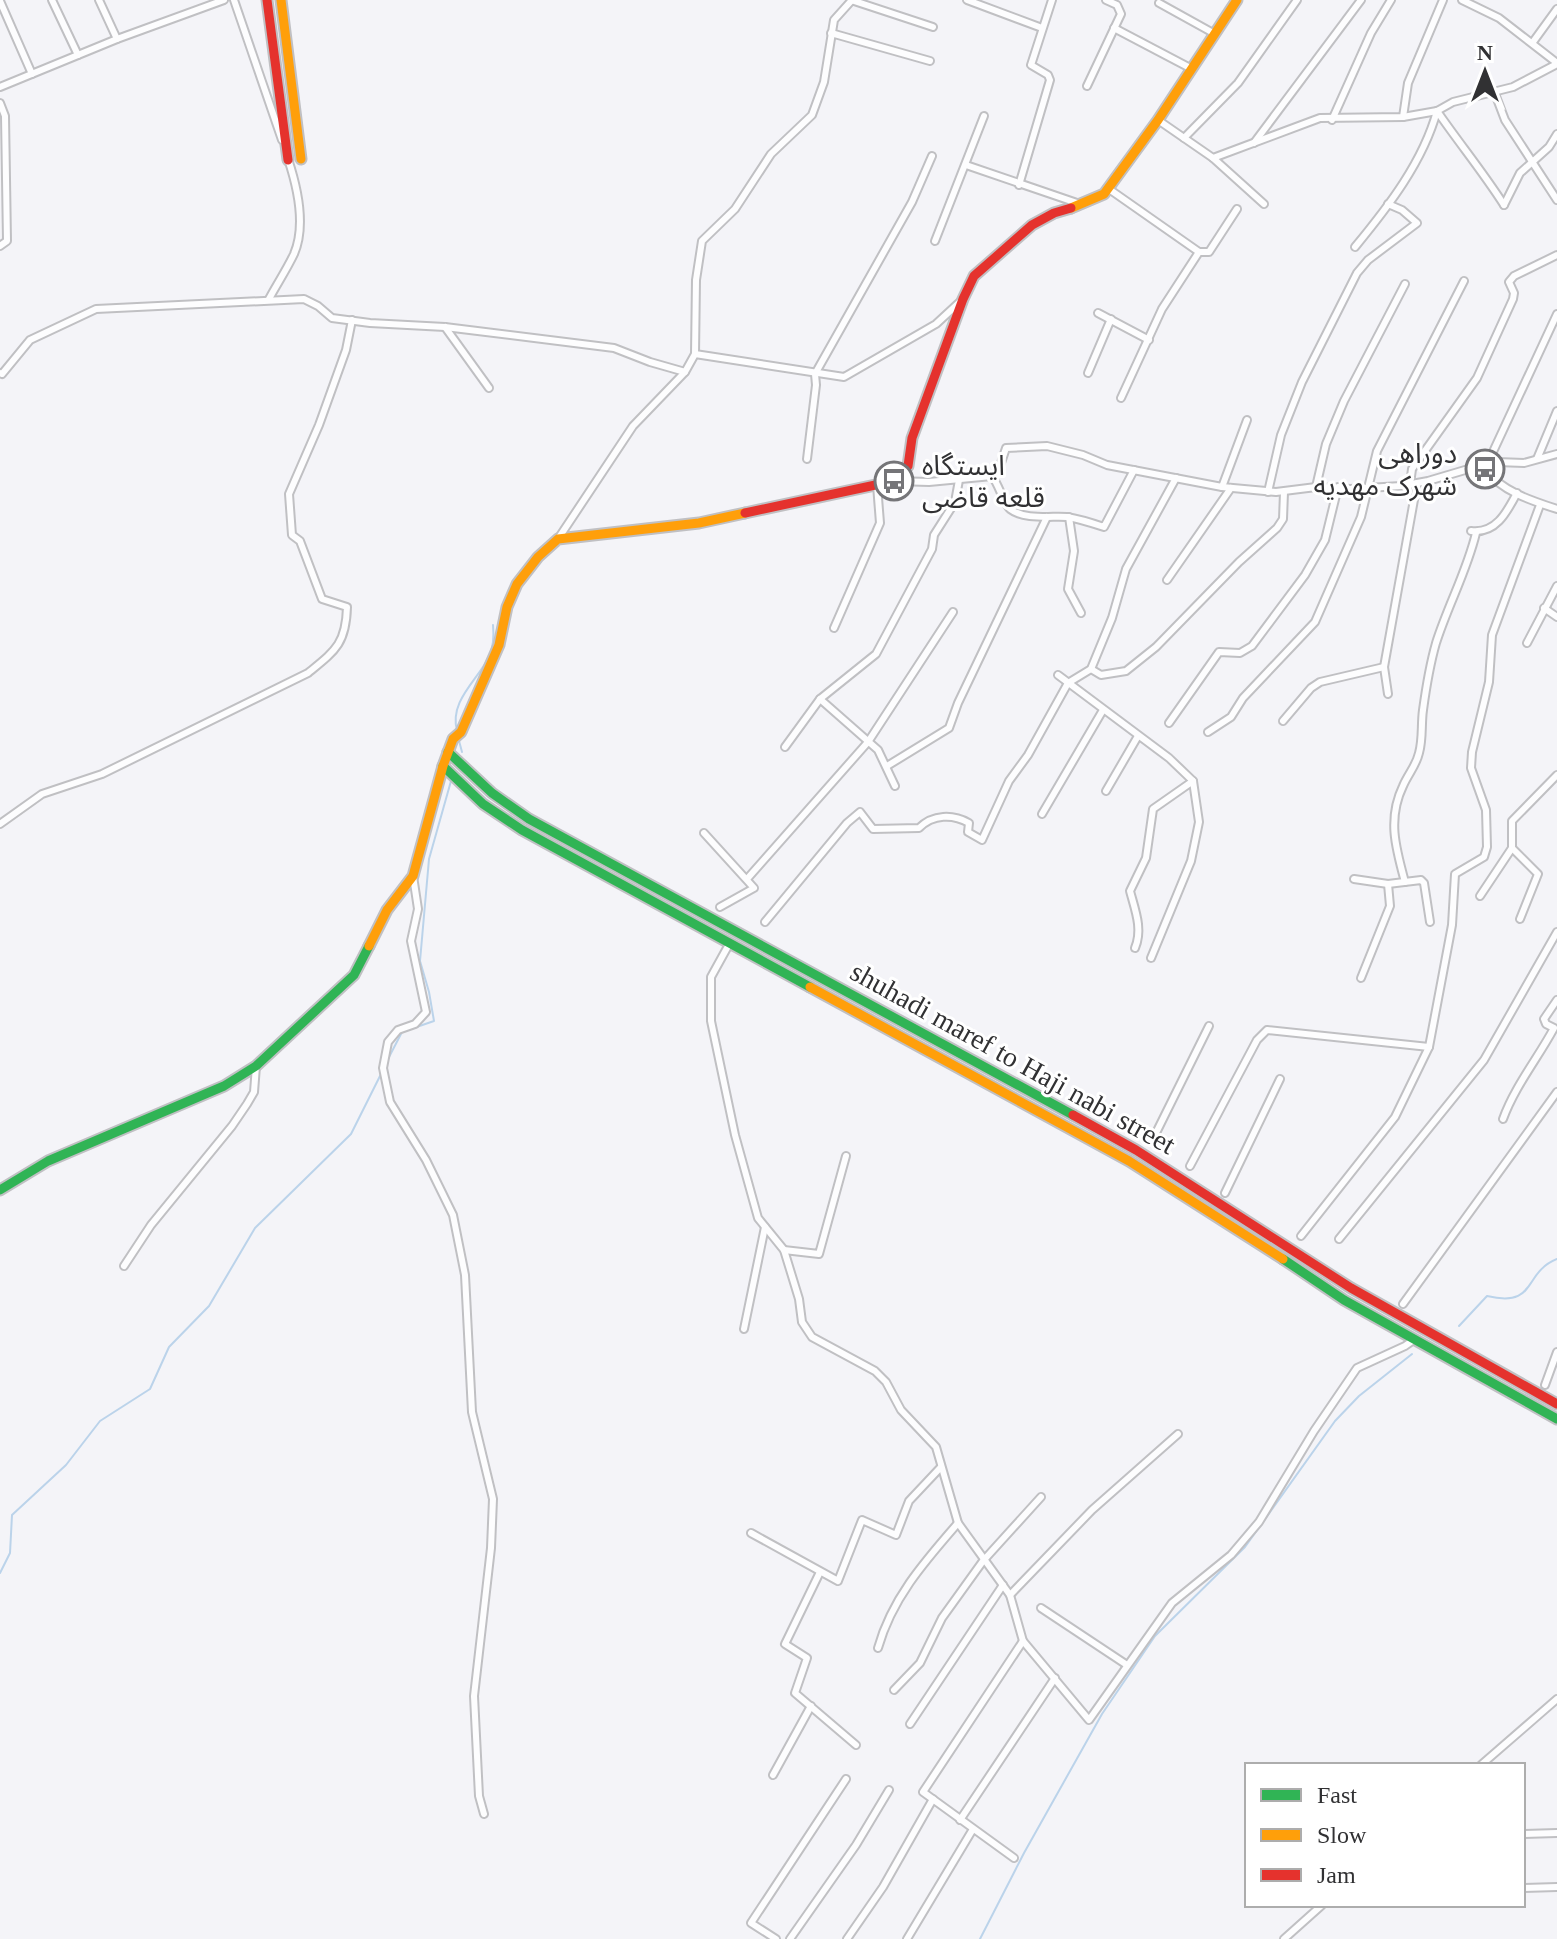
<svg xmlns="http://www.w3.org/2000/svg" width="1557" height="1939" font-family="'Times New Roman','Noto Sans Arabic',serif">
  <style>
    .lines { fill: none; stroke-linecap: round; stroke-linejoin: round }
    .stream { stroke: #bbd3ea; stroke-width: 2 }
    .street-casing { stroke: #c0c0c3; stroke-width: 10 }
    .fast-casing { stroke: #c0c0c3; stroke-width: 13 }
    .slow-casing { stroke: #c0c0c3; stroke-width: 13 }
    .jam-casing { stroke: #c0c0c3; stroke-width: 13 }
    .street { stroke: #fdfdfe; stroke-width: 6 }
    .fast { stroke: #30b455; stroke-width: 9 }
    .slow { stroke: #ff9f0a; stroke-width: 9 }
    .jam { stroke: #e5322d; stroke-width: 9 }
    .labels { text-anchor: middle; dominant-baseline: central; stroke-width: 6; stroke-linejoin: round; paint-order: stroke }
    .poi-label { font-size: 28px; fill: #313133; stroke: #fff; text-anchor: end }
    .street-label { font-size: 28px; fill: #313133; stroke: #fff }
  </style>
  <rect width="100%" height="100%" fill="#f4f4f8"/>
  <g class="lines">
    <!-- stream -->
    <g class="stream">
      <path d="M 457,731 C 449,701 477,681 489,657 C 493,648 494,635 493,625"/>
      <polyline points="458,737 462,752"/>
      <polyline points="388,1059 402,1032 434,1021 429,992 420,961 429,859 451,781"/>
      <path d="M 1459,1326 L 1487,1296 C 1538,1308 1522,1273 1557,1259"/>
      <polyline points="0,1573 10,1553 12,1515 66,1465 100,1421 150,1389 169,1347 209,1306 255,1228 351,1134 382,1072"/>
      <polyline points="980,1939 1024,1853 1102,1714 1155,1636 1245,1547 1335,1421 1359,1396 1412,1354"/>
    </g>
    <defs>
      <g id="street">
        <polyline points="52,0 78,55"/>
        <polyline points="99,0 117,39"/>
        <polyline points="234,0 282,140"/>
        <polyline points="851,0 933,27"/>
        <polyline points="967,0 1042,28"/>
        <polyline points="1462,0 1499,18 1557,63"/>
        <polyline points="0,1 32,74"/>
        <polyline points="1159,3 1215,34"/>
        <polyline points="1114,28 1192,69"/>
        <polyline points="831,33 930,61"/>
        <polyline points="1533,42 1557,9"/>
        <polyline points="1087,86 1121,14 1117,5 1106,0"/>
        <polyline points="0,87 117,39 224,0"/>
        <polyline points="1494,91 1505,120 1557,200"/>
        <polyline points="0,103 5,116 7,241 0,246"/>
        <path d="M 1437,111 C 1459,143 1483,172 1504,205"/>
        <polyline points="1403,117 1408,83 1443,0"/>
        <polyline points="1158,120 1213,158 1320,118 1403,117 1437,111 1453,102 1513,87 1557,64"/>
        <polyline points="1332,120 1371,33 1391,0"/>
        <polyline points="1184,138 1238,83 1297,0"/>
        <polyline points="1254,143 1361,0"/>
        <polyline points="1213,158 1264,204"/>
        <polyline points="966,165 1080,204"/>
        <polyline points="1019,185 1050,80 1048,75 1031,65 1052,0"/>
        <polyline points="1109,189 1199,252 1209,252 1237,209"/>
        <polyline points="1504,205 1520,173 1549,147 1557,134"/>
        <polyline points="935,241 984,116"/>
        <path d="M 1355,247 C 1388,207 1423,162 1437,111"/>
        <path d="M 269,299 C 277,284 287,269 294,254 C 306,226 297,186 288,159"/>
        <polyline points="1098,313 1149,340"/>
        <path d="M 1557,314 L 1485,469 C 1501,491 1532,501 1557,509"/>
        <polyline points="445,327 489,388"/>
        <polyline points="695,354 844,377 936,324 962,300"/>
        <polyline points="0,373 2,374 30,340 96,309 304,299 318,306 332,318 370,323 445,327 614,348 650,362 685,372"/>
        <polyline points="1088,373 1111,319"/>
        <polyline points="1121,398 1162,309 1199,252"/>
        <polyline points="807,459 816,385 815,374 912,202 932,156"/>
        <polyline points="1537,459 1557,411"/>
        <path d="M 992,476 C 999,485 1004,504 1010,509 C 1024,520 1050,516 1067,517 C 1080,519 1092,523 1104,527 L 1134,470"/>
        <polyline points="895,481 929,482 992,476 999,469 1006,448 1047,446 1083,455 1107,465 1222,487 1276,492 1316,487 1350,489 1401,486 1428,481 1465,470 1485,469 1497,462 1524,463 1557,454"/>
        <polyline points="1410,484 1412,469 1477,378 1513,299 1514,293 1509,282 1514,276 1557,255"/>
        <polyline points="1222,487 1247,420"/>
        <polyline points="1316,487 1326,444 1344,401 1405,284"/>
        <polyline points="1268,492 1281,435 1302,382 1357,273 1368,260 1417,223 1402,210 1388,204"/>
        <polyline points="1069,517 1074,551 1068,589 1081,613"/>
        <path d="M 1471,531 C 1496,534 1507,512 1517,493"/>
        <polyline points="558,539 633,426 685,372 695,354 696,280 702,241 735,209 771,154 812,115 824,82 834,20 852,0"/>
        <polyline points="1167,580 1231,488"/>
        <polyline points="1544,608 1557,617"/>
        <polyline points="834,628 880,523 877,485"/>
        <polyline points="1527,643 1557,586"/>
        <polyline points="1091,669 1101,675 1126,671 1156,647 1239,562 1277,528 1283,519 1284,492"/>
        <polyline points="1058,675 1169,758 1193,781 1199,822 1191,861 1151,958"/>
        <polyline points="1388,694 1384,667 1417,483"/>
        <polyline points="820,699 878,750 895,786"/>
        <polyline points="1283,721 1311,688 1320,682 1384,667"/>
        <polyline points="1169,723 1219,652 1240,653 1252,646 1305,575 1325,540 1338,487"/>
        <polyline points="1208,732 1231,717 1243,698 1315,622 1361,517 1377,451 1464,281"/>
        <polyline points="785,747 820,699 876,654 932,549 934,535 955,502 959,480"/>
        <polyline points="887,766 949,728 958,703 1047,517"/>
        <polyline points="1106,791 1138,736"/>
        <polyline points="1042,814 1103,710"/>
        <path d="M 0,824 L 42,794 L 102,774 L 308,673 C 335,651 346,644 347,607 L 322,599 L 300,541 L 292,535 L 289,494 L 319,425 L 346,350 L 352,320"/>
        <polyline points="704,833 754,888 720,907"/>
        <polyline points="413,876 418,909 411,941 426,1012 415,1024 398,1030 388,1042 383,1068 390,1102 426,1160 453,1215 465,1275 472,1412 493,1499 491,1548 474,1696 479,1796 484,1814"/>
        <polyline points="747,879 868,742 953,612"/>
        <polyline points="1354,879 1388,884 1421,880 1424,883 1430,922"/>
        <path d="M 1405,882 C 1396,849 1387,819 1403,786 C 1408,774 1416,766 1419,753 C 1423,739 1421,724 1423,710 C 1426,688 1430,664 1436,643 C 1448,605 1467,571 1476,533"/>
        <polyline points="1480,896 1512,848"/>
        <polyline points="1520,919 1538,874 1512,848 1512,821 1557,775"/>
        <path d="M 765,922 L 847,823 L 860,812 L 873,829 L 919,828 C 933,814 953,814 969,823 L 968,832 L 982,840 L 1009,781 L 1028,755 L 1068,683 L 1091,669 L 1112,618 L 1126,569 L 1176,478"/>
        <polyline points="727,948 711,977 711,1021 735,1135 758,1218 784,1250 799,1299 802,1322 812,1337 875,1371 886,1382 901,1410 936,1447 958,1523 1010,1595 1023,1641 1089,1720 1172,1603 1231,1555 1259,1522 1314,1431 1357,1368 1405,1346 1415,1339"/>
        <path d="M 1135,948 C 1143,929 1135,910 1130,891 L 1146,858 L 1153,809 L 1193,781"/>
        <polyline points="1361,978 1390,906 1388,884"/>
        <path d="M 1503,1119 C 1515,1086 1538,1058 1554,1028 L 1546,1024 L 1544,1019 L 1557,1000"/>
        <polyline points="1153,1139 1209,1026"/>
        <polyline points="1190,1166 1257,1040 1267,1030 1429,1047"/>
        <polyline points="1225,1193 1280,1079"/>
        <polyline points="1301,1236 1395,1117 1429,1047 1452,925 1455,874 1484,857 1487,847 1486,810 1471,768 1472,752 1489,682 1492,635 1540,505"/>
        <polyline points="1339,1239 1484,1060 1557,932"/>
        <polyline points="784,1250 819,1254 846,1156"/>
        <polyline points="124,1266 151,1225 232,1126 247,1104 254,1092 256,1066"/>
        <polyline points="1403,1304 1557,1092"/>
        <polyline points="744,1329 765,1227"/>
        <polyline points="1545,1385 1557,1352"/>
        <polyline points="751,1533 838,1581 862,1520 896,1535 909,1501 941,1467"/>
        <polyline points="820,1572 785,1644 807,1658 795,1693 856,1745"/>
        <polyline points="1010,1595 1092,1510 1178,1434"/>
        <polyline points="1041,1608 1127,1665"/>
        <path d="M 878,1648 C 892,1598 925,1561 958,1523"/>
        <polyline points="894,1690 920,1663 942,1618 983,1561 1041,1497"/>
        <polyline points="910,1724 1003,1585"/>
        <polyline points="1481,1765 1557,1699"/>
        <polyline points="773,1775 811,1706"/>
        <polyline points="960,1820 1055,1678"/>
        <polyline points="1523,1834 1557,1833"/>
        <polyline points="1014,1858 923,1792 1023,1641"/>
        <polyline points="1523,1888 1557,1887"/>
        <polyline points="776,1939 751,1923 846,1779"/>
        <polyline points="790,1939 856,1845 889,1790"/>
        <polyline points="847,1939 883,1887 933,1799"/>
        <polyline points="907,1939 973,1829"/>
        <polyline points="1284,1939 1322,1905"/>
      </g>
      <g id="fast">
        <polyline points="448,752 492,793 529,819 1073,1115"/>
        <polyline points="443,766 483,804 522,830 810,987"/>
        <polyline points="0,1190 48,1161 224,1086 256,1066 354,975 369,946"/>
        <polyline points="1283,1259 1344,1300 1557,1419"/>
      </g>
      <g id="slow">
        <polyline points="281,0 301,159"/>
        <polyline points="1071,208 1104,194 1158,120 1237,0"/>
        <polyline points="369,946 387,910 413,876 443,766 453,739 461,732 499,645 507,607 517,584 538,557 558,539 699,523 745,513"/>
        <polyline points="810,987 1129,1161 1283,1259"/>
      </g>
      <g id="jam">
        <polyline points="267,0 288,160"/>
        <polyline points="745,513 894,481 908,466 912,438 963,299 974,276 1032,225 1054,213 1071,208"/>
        <polyline points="1073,1115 1136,1150 1351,1288 1557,1404"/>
      </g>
    </defs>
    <!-- street casing -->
    <use href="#street" class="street-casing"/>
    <!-- fast casing -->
    <use href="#fast" class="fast-casing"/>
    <!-- slow casing -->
    <use href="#slow" class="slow-casing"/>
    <!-- jam casing -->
    <use href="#jam" class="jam-casing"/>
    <!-- street -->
    <use href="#street" class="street"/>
    <!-- fast -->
    <use href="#fast" class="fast"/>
    <!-- slow -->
    <use href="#slow" class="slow"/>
    <!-- jam -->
    <use href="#jam" class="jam"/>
  </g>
  <!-- icons -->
  <defs>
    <symbol id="bus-ring" viewBox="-11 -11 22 22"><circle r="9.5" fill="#fff" stroke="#757578" stroke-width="1.5"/><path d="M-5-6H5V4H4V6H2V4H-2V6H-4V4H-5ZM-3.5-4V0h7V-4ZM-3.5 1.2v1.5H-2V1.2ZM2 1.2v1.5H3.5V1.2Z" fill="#757578"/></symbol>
  </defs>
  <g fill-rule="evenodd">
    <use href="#bus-ring" x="1463" y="447" width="44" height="44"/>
    <use href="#bus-ring" x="872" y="459" width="44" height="44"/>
  </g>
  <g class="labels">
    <!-- poi labels -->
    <g class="poi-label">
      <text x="1457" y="453">دوراهی<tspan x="1457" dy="32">شهرک مهدیه</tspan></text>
      <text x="922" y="465" text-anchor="start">ایستگاه<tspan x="922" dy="32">قلعه قاضی</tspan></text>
    </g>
    <!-- street labels -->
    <g class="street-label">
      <text transform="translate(1013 1058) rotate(29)">shuhadi maref to Haji nabi street</text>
    </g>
  </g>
  <!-- legend -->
  <rect x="1245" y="1763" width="280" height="144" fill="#ffffff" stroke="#adadad" stroke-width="2"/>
  <rect x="1261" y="1789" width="40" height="12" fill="#30b455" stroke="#adadad" stroke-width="2"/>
  <text x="1317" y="1803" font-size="24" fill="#313133">Fast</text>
  <rect x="1261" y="1829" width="40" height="12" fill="#ff9f0a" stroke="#adadad" stroke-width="2"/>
  <text x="1317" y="1843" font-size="24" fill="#313133">Slow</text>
  <rect x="1261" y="1869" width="40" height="12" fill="#e5322d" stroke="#adadad" stroke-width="2"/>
  <text x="1317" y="1883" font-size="24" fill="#313133">Jam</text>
  <!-- north arrow -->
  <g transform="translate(1485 72)" stroke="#ffffff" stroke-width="6" paint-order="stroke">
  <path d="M0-6L14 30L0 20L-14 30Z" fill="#313133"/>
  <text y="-12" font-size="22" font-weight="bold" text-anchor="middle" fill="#313133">N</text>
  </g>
</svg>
